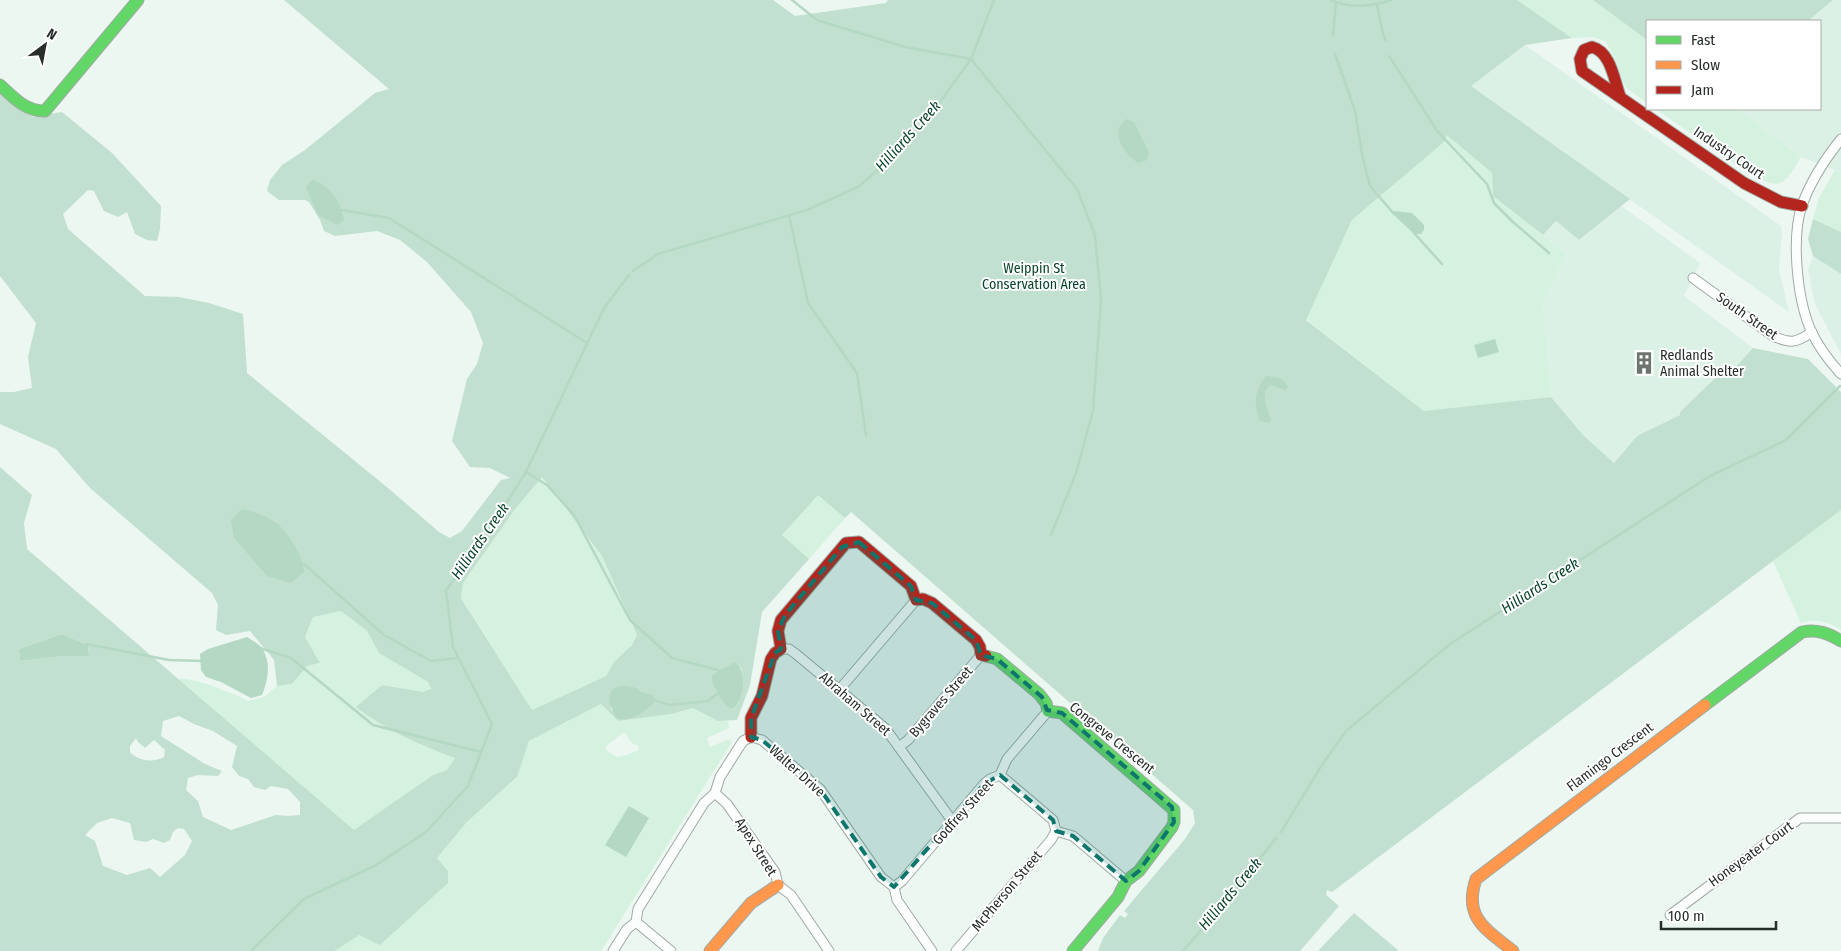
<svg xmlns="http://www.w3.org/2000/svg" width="1841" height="951" font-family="'Fira Sans Condensed',sans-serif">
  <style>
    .built { fill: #dcf1e5 }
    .green { fill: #d5f2e1; fill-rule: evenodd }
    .forest { fill: #c2e0cf; fill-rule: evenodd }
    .water { fill: #b4d8c4 }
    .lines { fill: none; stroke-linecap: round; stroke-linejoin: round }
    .stream { stroke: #b4d8c4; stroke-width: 2.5 }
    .street-casing { stroke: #a1aaa5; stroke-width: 11 }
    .fast-casing { stroke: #a1aaa5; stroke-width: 13 }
    .slow-casing { stroke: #a1aaa5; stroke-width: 13 }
    .jam-casing { stroke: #a1aaa5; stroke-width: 13 }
    .street { stroke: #fcfefd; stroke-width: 9 }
    .fast { stroke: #63d668; stroke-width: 11 }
    .slow { stroke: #ff974d; stroke-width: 11 }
    .jam { stroke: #b3261e; stroke-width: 11 }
    .marked { fill: #0f766e; fill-opacity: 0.2; stroke: #0f766e; stroke-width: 4; stroke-dasharray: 10 6; stroke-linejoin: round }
    .labels { text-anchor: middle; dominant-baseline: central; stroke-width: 4; stroke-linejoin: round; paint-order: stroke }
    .street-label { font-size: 14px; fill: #272f2a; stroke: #fff }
    .park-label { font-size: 14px; fill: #08442c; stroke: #fff }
    .poi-label { font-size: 14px; fill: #272f2a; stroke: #fff; text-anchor: start }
    .water-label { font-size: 15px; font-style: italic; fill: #0a452d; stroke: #fff }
  </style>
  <rect width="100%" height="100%" fill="#ebf7f0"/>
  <!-- built -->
  <g class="built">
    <polygon points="1833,0 1841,0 1841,174 1835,170 1801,157 1738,109 1820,109 1820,21 1808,21"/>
    <polygon points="1525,45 1781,226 1782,233 1779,269 1789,312 1470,86"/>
    <polygon points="1621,206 1700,263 1684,296 1753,348 1732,371 1713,379 1680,415 1637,436 1614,463 1583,435 1551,397 1543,302 1566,255 1543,235 1556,221 1579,240"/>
    <polygon points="1813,256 1841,274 1841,354 1815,304 1808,270"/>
  </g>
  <!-- green -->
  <g class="green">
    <polygon points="1517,0 1593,0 1647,40 1647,103 1625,87 1614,56 1605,41 1594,37 1572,38"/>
    <path d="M 1656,109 L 1738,109 L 1801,157 C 1795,166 1788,183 1776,184 C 1758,185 1676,122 1656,109 Z"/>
    <polygon points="1447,134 1492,173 1493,196 1543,235 1566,255 1543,302 1551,397 1424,411 1306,319 1352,220 1444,141"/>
    <polygon points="1835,170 1841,174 1841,232 1813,219 1819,198"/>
    <polygon points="542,477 602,556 637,635 632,645 614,662 606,676 532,710 461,597 463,583 516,508"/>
    <polygon points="818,494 845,518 809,559 781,536"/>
    <path d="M 1841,510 L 1841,630 C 1829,622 1815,618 1801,623 L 1773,561 Z"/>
    <path d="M 341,611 L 367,631 L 379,653 L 428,682 L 431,690 L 423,692 L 382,685 L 357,707 L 431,748 L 455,758 L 447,770 L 433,775 L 355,831 L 178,679 C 192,676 235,694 248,701 L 264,697 L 277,686 L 292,684 L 307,666 L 320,663 L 305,637 L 313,617 Z"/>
    <path d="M 601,704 L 618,721 L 672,714 L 694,708 L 718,721 L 728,721 L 729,728 L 707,738 L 710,747 L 729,739 L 732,742 L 601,951 L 335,951 L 448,871 L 437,858 L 467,822 L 517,777 L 529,741 ZM 624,732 L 633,744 L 639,746 L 638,750 L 627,755 L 617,757 L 608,752 L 605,747 Z"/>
  </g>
  <!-- forest -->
  <g class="forest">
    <path d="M 284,0 L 773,0 L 795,16 L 886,3 L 888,0 L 1517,0 L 1572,38 L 1525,45 L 1471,86 L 1630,199 L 1579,240 L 1556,221 L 1543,235 L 1493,196 L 1492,173 L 1447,135 L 1445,141 L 1352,220 L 1306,320 L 1424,411 L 1551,397 L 1583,435 L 1614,463 L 1637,436 L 1680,415 L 1680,412 L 1714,379 L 1732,371 L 1753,348 L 1808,359 L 1841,392 L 1841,510 L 1332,892 L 1327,890 L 1326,895 L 1339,906 L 1300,951 L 1098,951 L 1103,938 L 1120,915 L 1125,918 L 1128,914 L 1124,911 L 1185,839 L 1195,823 L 1193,810 L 851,512 L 845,518 L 818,495 L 782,535 L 809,559 L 762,612 L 750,685 L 737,720 L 718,721 L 693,708 L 672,714 L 618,721 L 601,704 L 529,741 L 517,777 L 467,822 L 437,858 L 448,871 L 448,883 L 380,945 L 359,935 L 335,951 L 0,951 L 0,467 L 32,495 L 24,523 L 27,549 L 354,830 L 433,775 L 447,770 L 455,758 C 420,745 385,730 356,707 L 382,685 L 423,692 L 431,689 L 428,682 L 379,653 L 367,631 L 341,611 L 313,617 L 305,637 L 320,663 L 307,666 L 292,684 L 277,686 L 274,660 L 250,631 L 226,635 L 216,630 L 218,605 L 212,593 L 90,488 L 56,449 L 0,424 L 0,392 L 14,392 L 32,388 L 28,357 L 36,323 L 0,276 L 0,92 L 33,117 L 62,112 L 112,153 L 161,206 L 160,229 L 157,241 L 147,240 L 135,234 L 127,212 L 118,217 L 104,211 L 94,191 L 88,190 L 63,214 L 68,229 L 145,296 L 179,297 L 209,303 L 243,314 L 247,373 L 388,488 L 439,532 L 450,538 L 462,531 L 501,480 L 510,478 L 490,468 L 470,467 L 452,441 L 467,379 L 477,364 L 483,343 L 471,312 L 427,262 L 400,240 L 377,231 L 335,236 L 324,231 L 320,220 L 309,202 L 305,200 L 279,200 L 267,191 L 270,180 L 282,165 L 305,150 L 375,93 L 389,89 ZM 542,477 L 602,556 L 637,635 L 632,645 L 614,662 L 606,676 L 532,710 L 461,598 L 463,583 L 516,508 ZM 62,634 L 88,645 L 89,656 L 63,656 L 20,661 L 19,649 ZM 732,664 L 741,668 C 744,680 743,699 734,708 L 730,709 L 715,689 L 715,672 ZM 625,685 L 638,688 L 641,692 L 612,711 L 611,707 ZM 179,716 L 194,724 L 213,731 L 237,746 L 232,767 L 239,776 L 248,779 L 254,787 L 265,790 L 271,786 L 288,789 L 300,802 L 300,815 L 288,816 L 276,815 L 231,830 L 203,817 L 198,801 L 186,790 L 188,778 L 198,775 L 218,776 L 222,771 L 205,764 L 161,736 L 163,721 ZM 136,738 L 138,742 L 145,748 L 154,740 L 165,750 L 164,757 C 153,763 138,761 130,752 L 130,746 ZM 112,818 L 130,823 L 134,840 L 146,842 L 153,839 L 164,843 L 170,840 L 173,832 L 178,828 L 184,829 L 192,841 L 185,855 L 160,877 L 150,868 L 127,875 L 103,866 L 95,841 L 85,835 L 97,823 Z"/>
    <polygon points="1593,0 1833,0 1808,21 1647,21 1647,40"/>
    <polygon points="1813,219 1841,232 1841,274 1813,256 1808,239"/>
    <polygon points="1354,913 1399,951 1318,951"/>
  </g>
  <!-- water -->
  <g class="water">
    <path d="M 1126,119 L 1134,122 L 1149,153 L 1147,160 L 1138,163 C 1124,153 1109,133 1126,119 Z"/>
    <path d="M 313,179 C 333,190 339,198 344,220 L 337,225 L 318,215 L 306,187 Z"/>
    <polygon points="1394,211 1412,213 1424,225 1424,230 1421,234 1414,234 1394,215 1392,212"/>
    <polygon points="1495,339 1499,352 1478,358 1474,345"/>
    <path d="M 1266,376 C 1276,377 1284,377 1288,387 L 1285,390 L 1270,385 L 1265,391 L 1265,402 L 1271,420 L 1268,423 L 1259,420 C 1254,400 1254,392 1266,376 Z"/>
    <path d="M 242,509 C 254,512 264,515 275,522 C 287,530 304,558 304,572 L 291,583 L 267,576 L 234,538 L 231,520 Z"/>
    <polygon points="62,634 88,645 89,656 63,656 20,661 19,649"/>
    <path d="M 247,637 C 251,640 258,643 261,647 C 272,661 268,681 262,695 L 251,698 L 221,682 L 206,677 L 201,670 L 200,654 L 208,649 Z"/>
    <path d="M 734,662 C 748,669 744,699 734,708 L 730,709 C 724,704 708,682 713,675 C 717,669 728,667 734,662 Z"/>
    <path d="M 625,685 L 638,688 L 641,692 L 653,695 L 654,702 C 649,710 626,725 616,717 C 613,714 613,710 611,706 C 606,693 612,687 625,685 Z"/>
    <polygon points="629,806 649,818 626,857 605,845"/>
  </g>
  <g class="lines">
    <!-- stream -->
    <g class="stream">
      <polyline points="792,0 817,20 905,47 971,59 1077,189 1095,235 1101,300 1093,411 1076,473 1051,535"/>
      <path d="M 1331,0 C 1349,9 1374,6 1391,0"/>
      <polyline points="1377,5 1383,34 1386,41"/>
      <polyline points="1333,35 1336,2"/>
      <polyline points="1335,54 1355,111 1362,154 1370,186 1394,214"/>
      <polyline points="1389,56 1438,132 1487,184 1494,203 1513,222 1549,253"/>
      <polyline points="342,210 389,218 587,343"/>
      <polyline points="789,215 808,303 857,373 866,435"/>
      <polyline points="1414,233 1442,264"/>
      <polyline points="633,271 658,254 807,210 858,187 894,156 935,109 971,59 994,0"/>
      <polyline points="526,472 547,485 574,515 630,620 672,658 718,670"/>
      <polyline points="304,564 384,635 431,661 458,658"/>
      <polyline points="86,644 169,660 203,661"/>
      <polyline points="260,648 291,658 373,725 481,752"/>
      <polyline points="654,700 669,705 699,702 708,701 718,693"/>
      <polyline points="1281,832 1320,768 1346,731 1450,644 1710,476 1786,440 1840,386"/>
      <polyline points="251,951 304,899 376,865 426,832 468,786 492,724 453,647 446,590 476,551 526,472 604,308 629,275"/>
      <polyline points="1183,951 1231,896 1276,838"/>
    </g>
    <defs>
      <g id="street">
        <path d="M 1841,139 C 1825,159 1811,180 1802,205 C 1791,238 1797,301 1812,333 C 1819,347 1830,362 1841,374"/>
        <path d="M 1693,278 L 1773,336 C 1791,344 1796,343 1812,332"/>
        <polyline points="781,649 789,649 796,654 885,728 953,822"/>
        <polyline points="839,690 916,600"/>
        <polyline points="899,747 908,740 981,655"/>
        <polyline points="1000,775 1053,820 1056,831 1073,836 1126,881"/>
        <polyline points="715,793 727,804 775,872 778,885 791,895 829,951"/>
        <polyline points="894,887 902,881 984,784 990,779 1000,775 1007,759 1048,711"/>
        <polyline points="1670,915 1800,818 1841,818"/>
        <polyline points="636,922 671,951"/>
        <polyline points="613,951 627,929 636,922 638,909 704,803 715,793 720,777 743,741 751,737 762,740 820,789 881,877 894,887 897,900 932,951"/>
        <polyline points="956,951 1051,840 1056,831"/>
      </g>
      <g id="fast">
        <path d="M 0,85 C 14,98 25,111 45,111 L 138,0"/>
        <polyline points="986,656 997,659 1039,694 1046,703 1048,711 1062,713 1174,810 1174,822 1172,827 1139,871 1126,881 1118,897 1073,951"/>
        <path d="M 1705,705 L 1802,632 C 1817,629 1828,633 1841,641"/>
      </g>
      <g id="slow">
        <polyline points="710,951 751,903 778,885"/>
        <path d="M 1513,951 C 1486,929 1463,918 1476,879 L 1705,705"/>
      </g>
      <g id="jam">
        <path d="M 1620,96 C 1614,80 1611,52 1592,47 L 1584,50 L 1580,59 L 1582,71 L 1744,183 L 1781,202 L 1802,206"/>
        <polyline points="751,737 751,718 762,696 771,659 775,653 781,649 778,631 781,620 846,543 859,542 911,586 916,600 923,599 932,603 976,640 980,647 981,655 986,656"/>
      </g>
    </defs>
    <!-- street casing -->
    <use href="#street" class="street-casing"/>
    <!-- fast casing -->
    <use href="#fast" class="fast-casing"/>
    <!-- slow casing -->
    <use href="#slow" class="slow-casing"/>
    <!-- jam casing -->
    <use href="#jam" class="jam-casing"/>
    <!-- street -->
    <use href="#street" class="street"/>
    <!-- fast -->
    <use href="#fast" class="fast"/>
    <!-- slow -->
    <use href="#slow" class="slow"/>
    <!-- jam -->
    <use href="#jam" class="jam"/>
  </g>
  <!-- marked area -->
  <path class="marked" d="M 859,542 L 911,586 L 916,600 L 932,603 L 976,640 L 981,655 L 997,659 L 1042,697 L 1047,710 L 1062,713 L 1172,807 L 1174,822 L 1139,871 L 1126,881 L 1073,836 L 1056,831 L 1053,820 L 1000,775 L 984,784 L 894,887 L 881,877 L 820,789 L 762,740 L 751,737 L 751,718 L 775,653 L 781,649 L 778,631 L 785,615 L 842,547 Z"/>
  <!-- icons -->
  <defs>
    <symbol id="building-bare" viewBox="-9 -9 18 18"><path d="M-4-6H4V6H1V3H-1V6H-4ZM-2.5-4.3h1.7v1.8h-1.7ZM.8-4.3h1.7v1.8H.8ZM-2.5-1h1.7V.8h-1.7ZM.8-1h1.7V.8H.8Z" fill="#6c756f" stroke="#fff" stroke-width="2.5" paint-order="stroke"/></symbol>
  </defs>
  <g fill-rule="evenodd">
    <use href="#building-bare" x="1628" y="347" width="32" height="32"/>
  </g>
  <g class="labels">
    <!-- street labels -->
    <g class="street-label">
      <text transform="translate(1729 153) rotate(34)">Industry Court</text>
      <text transform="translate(1747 316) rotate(35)">South Street</text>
      <text transform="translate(941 702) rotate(-49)">Bygraves Street</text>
      <text transform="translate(855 704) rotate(41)">Abraham Street</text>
      <text transform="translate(1112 738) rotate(39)">Congreve Crescent</text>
      <text transform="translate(1610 757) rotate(-37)">Flamingo Crescent</text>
      <text transform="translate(797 771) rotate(42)">Walter Drive</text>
      <text transform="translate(963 812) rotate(-48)">Godfrey Street</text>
      <text transform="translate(756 847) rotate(58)">Apex Street</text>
      <text transform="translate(1751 854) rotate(-36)">Honeyeater Court</text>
      <text transform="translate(1007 891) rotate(-50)">McPherson Street</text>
    </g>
    <!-- park labels -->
    <g class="park-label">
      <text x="1034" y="268">Weippin St<tspan x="1034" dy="16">Conservation Area</tspan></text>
    </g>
    <!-- poi labels -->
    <g class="poi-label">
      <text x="1660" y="355">Redlands<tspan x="1660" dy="16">Animal Shelter</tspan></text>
    </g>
    <!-- water labels -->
    <g class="water-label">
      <text transform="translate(908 136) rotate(-48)">Hilliards Creek</text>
      <text transform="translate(480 541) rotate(-55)">Hilliards Creek</text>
      <text transform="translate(1540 586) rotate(-33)">Hilliards Creek</text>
      <text transform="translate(1230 894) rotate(-50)">Hilliards Creek</text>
    </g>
  </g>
  <!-- legend -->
  <rect x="1646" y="20" width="175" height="90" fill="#ffffff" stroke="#a9acaa"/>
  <rect x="1656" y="36" width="25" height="8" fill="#63d668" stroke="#a9acaa"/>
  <text x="1691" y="45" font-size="15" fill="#272f2a">Fast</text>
  <rect x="1656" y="61" width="25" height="8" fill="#ff974d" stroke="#a9acaa"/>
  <text x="1691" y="70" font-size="15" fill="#272f2a">Slow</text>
  <rect x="1656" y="86" width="25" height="8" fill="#b3261e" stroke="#a9acaa"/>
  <text x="1691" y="95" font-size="15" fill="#272f2a">Jam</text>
  <!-- north arrow -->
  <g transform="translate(45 45) rotate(32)" stroke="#ffffff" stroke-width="4" paint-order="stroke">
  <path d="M0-4L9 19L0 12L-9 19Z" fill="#272f2a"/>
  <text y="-8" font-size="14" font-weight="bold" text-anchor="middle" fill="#272f2a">N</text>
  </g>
  <!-- scale -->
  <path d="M1661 921v8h115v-8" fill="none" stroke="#272f2a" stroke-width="2.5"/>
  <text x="1668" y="921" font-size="15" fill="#272f2a" stroke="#ffffff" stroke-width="4" paint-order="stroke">100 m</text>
</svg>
